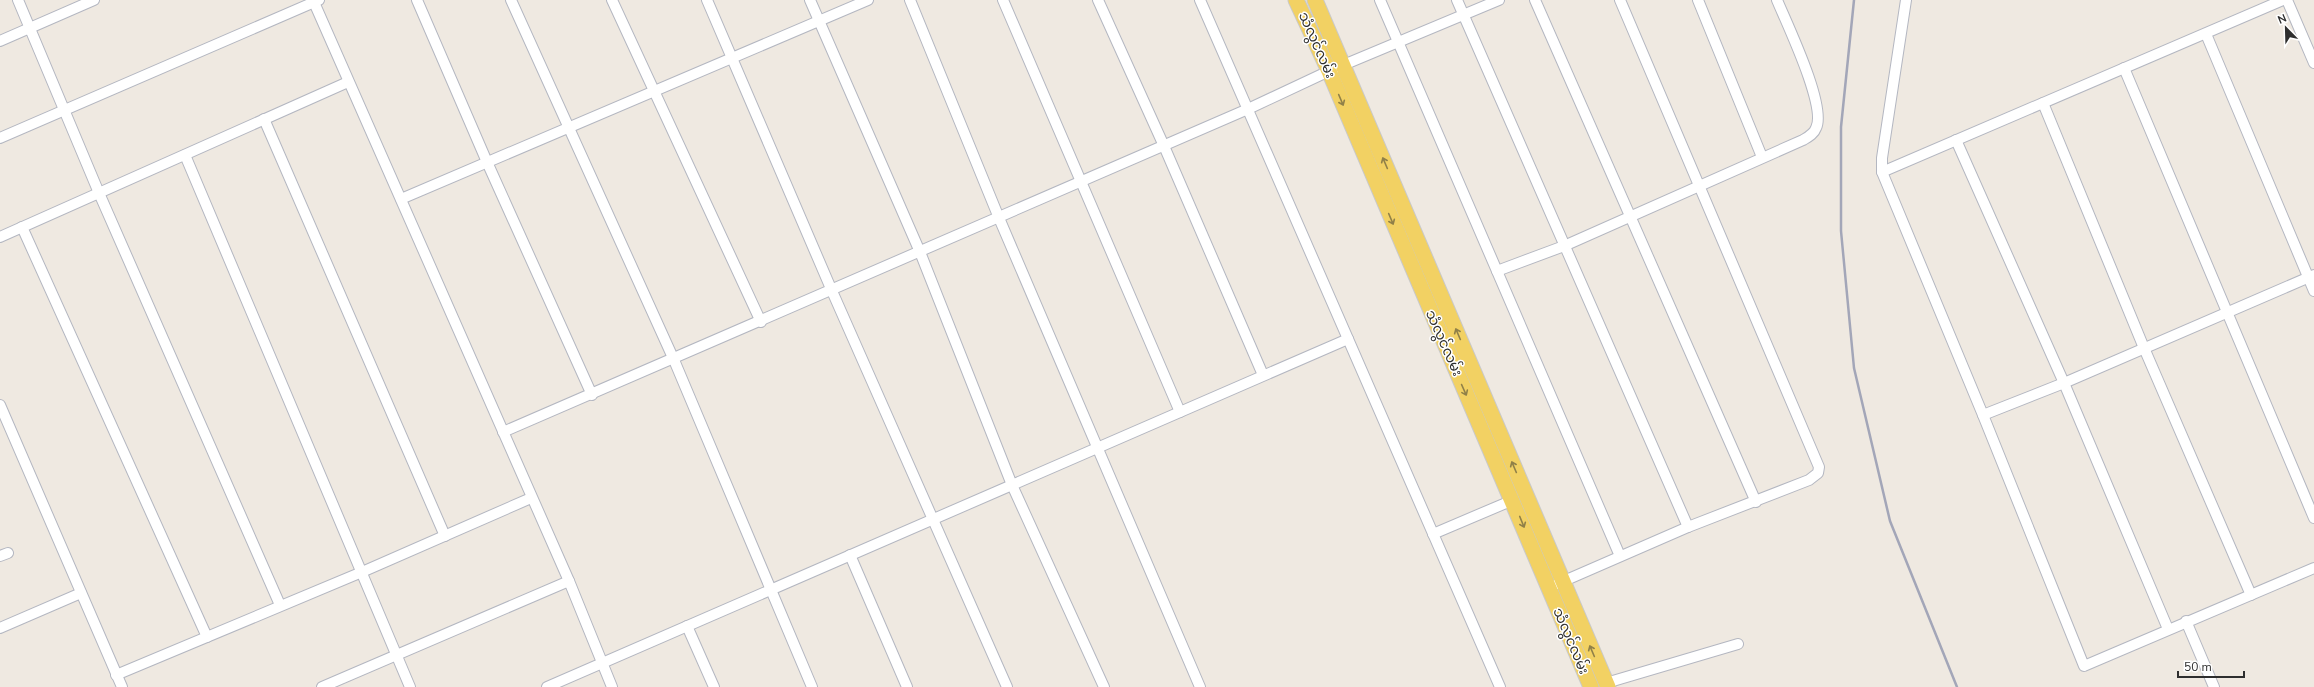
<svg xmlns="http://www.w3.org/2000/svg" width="2314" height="687" font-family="'Nunito Sans','Noto Sans Myanmar',sans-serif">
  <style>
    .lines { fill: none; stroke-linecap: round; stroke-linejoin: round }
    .minor-casing { stroke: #b4b7c1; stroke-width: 12 }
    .primary-casing { stroke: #c9c9c9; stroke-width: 17 }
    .minor { stroke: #fff; stroke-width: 10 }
    .primary { stroke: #f2d163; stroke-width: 15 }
    .rail { stroke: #a3a6b8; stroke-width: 2.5 }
    .oneway { stroke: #908048 }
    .labels { text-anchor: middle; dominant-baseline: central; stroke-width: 3; stroke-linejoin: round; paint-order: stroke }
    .street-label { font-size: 14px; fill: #2e2e2e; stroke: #fff }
  </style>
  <rect width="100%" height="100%" fill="#efe9e1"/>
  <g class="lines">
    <defs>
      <g id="minor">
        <polyline points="18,0 99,193 280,605"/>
        <polyline points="313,0 569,581 612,687"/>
        <polyline points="417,0 487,162 592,395"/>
        <polyline points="511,0 674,360 812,687"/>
        <polyline points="612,0 761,322"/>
        <polyline points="707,0 832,291 1007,687"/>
        <polyline points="810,0 920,252 1012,485 1104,687"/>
        <polyline points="910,0 999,218 1200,687"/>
        <polyline points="1003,0 1180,412"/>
        <polyline points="1098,0 1164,146 1263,375"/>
        <polyline points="1200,0 1500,687"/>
        <polyline points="1380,0 1620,556"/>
        <polyline points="1457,0 1688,527"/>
        <polyline points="1535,0 1756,502"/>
        <polyline points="1698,0 1762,157"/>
        <polyline points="1906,0 1882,158 1882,172 1983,415 2084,666 2314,568"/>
        <polyline points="2287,0 2314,63"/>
        <polyline points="2206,34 2314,291"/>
        <polyline points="0,41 94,0"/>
        <polyline points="2124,68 2314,518"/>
        <polyline points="2043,103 2144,348 2251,595"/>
        <polyline points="264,119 445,536"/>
        <polyline points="0,138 319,0"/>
        <polyline points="1956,140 2064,383 2168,629"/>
        <polyline points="185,155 410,687"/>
        <polyline points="1882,172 2283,0"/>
        <polyline points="401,199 868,0"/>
        <polyline points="22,227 207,637"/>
        <polyline points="0,237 348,82"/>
        <path d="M 1497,271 L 1564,246 L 1803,140 C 1808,137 1814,134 1816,128 C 1827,107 1787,24 1777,0"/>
        <polyline points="0,405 122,687"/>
        <polyline points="1983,415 2064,383 2314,275"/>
        <polyline points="503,432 1248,109 1329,71 1499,0"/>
        <polyline points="1433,534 1513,500"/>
        <polyline points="850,555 907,687"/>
        <polyline points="0,556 8,553"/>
        <polyline points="1557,584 1688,527 1809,480 1818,473 1819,467 1620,0"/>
        <polyline points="2186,621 2214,687"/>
        <polyline points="687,626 714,687"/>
        <polyline points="0,628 81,593"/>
        <polyline points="116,675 362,572 531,498"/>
        <polyline points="1606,683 1738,644"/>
        <polyline points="322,687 569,581"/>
        <polyline points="547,687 1348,339"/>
      </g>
      <g id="primary">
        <polyline points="1296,0 1329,71 1591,687"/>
        <polyline points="1315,0 1608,687"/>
      </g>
    </defs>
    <!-- minor casing -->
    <use href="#minor" class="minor-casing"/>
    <!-- primary casing -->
    <use href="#primary" class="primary-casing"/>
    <!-- minor -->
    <use href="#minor" class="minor"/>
    <!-- primary -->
    <use href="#primary" class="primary"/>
    <!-- rail -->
    <polyline class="rail" points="1854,0 1841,127 1841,231 1854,368 1890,521 1957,687"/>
  </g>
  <!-- one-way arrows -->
  <defs><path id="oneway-shaft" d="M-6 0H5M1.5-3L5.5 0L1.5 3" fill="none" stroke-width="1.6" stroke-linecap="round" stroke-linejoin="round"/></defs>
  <g class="oneway">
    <use href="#oneway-shaft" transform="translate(1341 100) rotate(67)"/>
    <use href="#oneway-shaft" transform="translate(1385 163) rotate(-113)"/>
    <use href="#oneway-shaft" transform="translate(1391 219) rotate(67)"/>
    <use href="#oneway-shaft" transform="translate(1458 334) rotate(-113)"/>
    <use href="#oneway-shaft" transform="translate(1464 390) rotate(66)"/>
    <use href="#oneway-shaft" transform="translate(1514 467) rotate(-113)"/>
    <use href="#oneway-shaft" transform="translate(1522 522) rotate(68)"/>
    <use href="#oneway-shaft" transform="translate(1592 651) rotate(-113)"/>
  </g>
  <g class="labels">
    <!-- street labels -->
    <g class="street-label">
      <text transform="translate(1317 45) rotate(66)">သံလွင်လမ်း</text>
      <text transform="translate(1444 343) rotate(66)">သံလွင်လမ်း</text>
      <text transform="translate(1571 641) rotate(67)">သံလွင်လမ်း</text>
    </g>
  </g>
  <!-- north arrow -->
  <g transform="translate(2286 28) rotate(337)" stroke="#ffffff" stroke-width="3" paint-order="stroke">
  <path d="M0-3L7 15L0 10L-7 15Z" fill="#2e2e2e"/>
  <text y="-6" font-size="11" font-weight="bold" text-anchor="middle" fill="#2e2e2e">N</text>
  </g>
  <!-- scale -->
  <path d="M2178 671v6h66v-6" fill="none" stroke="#2e2e2e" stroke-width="2"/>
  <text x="2184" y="671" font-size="12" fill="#2e2e2e" stroke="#ffffff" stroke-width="3" paint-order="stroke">50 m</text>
</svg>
